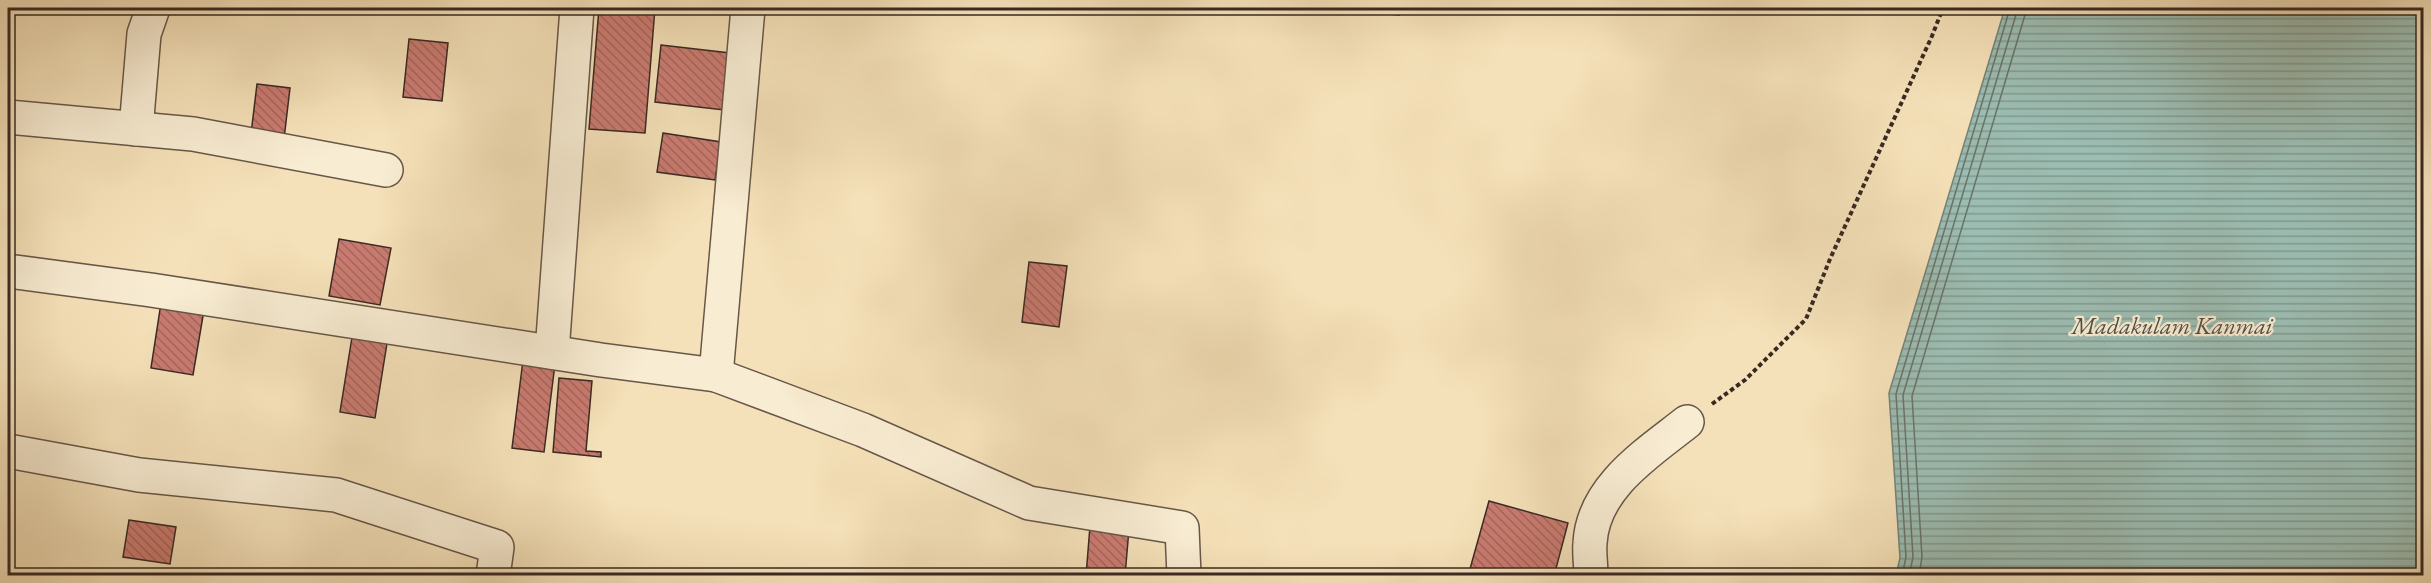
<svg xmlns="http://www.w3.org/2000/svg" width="2431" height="583" font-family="'EB Garamond',serif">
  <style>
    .water { fill: url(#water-rules); stroke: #748279; stroke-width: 1.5 }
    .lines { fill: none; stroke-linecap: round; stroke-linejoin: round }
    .shore { stroke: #6a736a; stroke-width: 1.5 }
    .building { fill: url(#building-back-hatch); stroke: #382923; stroke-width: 1.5 }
    .minor-casing { stroke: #675748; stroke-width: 36 }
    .path { stroke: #382923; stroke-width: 4; stroke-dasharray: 4.5 3; stroke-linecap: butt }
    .minor { stroke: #f8ecd2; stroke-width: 33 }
    .labels { text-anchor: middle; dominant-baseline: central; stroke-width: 4.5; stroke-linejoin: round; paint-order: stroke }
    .water-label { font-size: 24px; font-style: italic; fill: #514e47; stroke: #f8ecd2 }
  </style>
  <defs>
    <pattern id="water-rules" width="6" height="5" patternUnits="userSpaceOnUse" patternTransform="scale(1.5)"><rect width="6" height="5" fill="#9cbdb2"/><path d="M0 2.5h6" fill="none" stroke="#809a90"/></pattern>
    <pattern id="building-back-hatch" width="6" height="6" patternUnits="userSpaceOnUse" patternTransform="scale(1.5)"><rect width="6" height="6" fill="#ca7b71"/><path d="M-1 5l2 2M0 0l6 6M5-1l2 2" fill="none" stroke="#a5655c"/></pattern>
  </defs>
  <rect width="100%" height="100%" fill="#f5e1b9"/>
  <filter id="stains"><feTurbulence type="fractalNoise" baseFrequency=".00333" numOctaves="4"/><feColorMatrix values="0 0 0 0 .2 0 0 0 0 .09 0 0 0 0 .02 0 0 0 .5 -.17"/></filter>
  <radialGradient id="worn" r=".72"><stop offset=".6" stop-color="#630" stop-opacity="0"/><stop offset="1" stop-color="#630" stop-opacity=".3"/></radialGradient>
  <!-- water -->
  <polygon class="water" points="2005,8 2423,8 2423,575 1896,575 1900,558 1889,393"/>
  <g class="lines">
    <!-- shore -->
    <g class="shore">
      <polyline points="1902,576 1906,557 1896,394 2010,8"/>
      <polyline points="1909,576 1913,557 1903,395 2018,8"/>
      <polyline points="1919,576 1922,557 1912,396 2027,8"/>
    </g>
  </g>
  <!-- building -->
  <g class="building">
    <polygon points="599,8 655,8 645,133 589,129"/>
    <polygon points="846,8 887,8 886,14 846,10"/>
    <polygon points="1323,8 1399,8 1399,15"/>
    <polygon points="409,39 448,43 442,101 403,97"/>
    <polygon points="661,45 730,53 724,110 655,102"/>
    <polygon points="257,84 290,88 284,139 251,134"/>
    <polygon points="663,133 721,142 715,180 657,172"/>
    <polygon points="339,239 391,248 380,305 329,296"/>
    <polygon points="1029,262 1067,266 1059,327 1022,322"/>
    <polygon points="161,303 204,310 193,375 151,368"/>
    <polygon points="353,331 388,337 375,418 340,412"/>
    <polygon points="523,360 555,364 544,452 512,448"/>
    <polygon points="559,378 592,381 586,451 601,452 601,457 553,452"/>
    <polygon points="1489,501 1568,523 1554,576 1468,576"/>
    <polygon points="129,520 176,527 170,564 123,557"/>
    <polygon points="1090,526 1129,529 1125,576 1086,576"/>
  </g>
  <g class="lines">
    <defs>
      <g id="minor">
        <polyline points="8,117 193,134 386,170"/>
        <polyline points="136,129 144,34 153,8"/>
        <polyline points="8,271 151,290 601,360 716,375 863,430 1029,503 1182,528 1184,576"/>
        <polyline points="552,352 577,8"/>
        <polyline points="716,375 748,8"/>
        <polyline points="8,451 139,475 336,495 497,547 493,576"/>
        <path d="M 1591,576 C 1591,565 1589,553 1590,543 C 1593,487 1648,453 1687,422"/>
      </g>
    </defs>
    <!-- minor casing -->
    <use href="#minor" class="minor-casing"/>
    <!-- path -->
    <polyline class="path" points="1712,404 1745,380 1806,319 1830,259 1932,36 1943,8"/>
    <!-- minor -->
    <use href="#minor" class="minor"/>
  </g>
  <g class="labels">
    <!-- water labels -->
    <g class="water-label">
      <text x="2172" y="325">Madakulam Kanmai</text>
    </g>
  </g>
  <!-- margin -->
  <rect width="2431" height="583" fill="none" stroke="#f5e1b9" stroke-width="30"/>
  <rect x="9" y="9" width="2413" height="565" fill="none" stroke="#382923" stroke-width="3"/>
  <rect x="15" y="15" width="2401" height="553" fill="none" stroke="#382923" stroke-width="1.5"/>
  <rect width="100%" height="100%" filter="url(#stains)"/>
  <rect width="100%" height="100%" fill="url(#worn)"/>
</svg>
